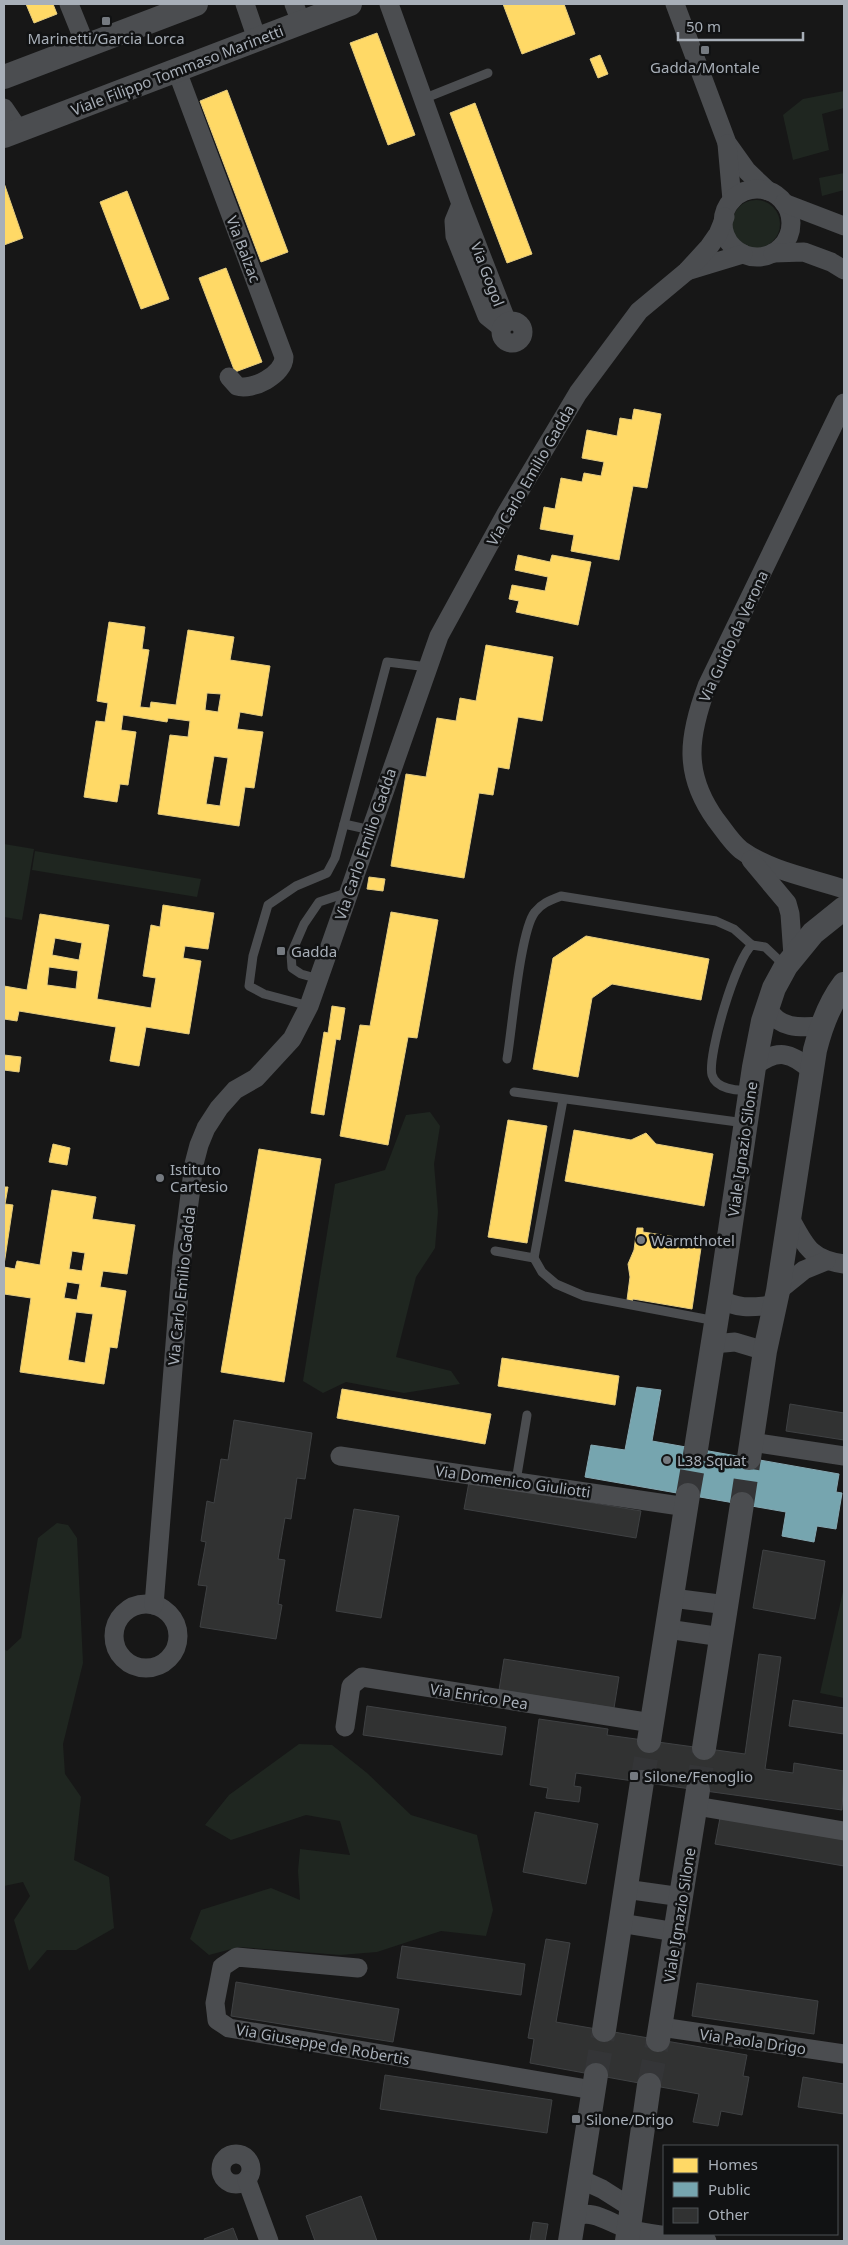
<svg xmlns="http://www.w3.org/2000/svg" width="848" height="2245" font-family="'Noto Sans',sans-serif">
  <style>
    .green { fill: #1f2620 }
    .homes { fill: #ffd966; stroke: #e5cc7f; fill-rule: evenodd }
    .public { fill: #76a5af; stroke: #85a8b2 }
    .building { fill: #313232; stroke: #3f4143 }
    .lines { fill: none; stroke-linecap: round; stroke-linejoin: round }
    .tertiary-tunnel { stroke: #343537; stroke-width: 24; stroke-dasharray: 24 12; stroke-linecap: butt }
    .service { stroke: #4b4d50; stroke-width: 9 }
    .minor { stroke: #4b4d50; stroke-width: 19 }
    .tertiary { stroke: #4b4d50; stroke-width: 24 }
    .poi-dot { fill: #757a80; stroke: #111213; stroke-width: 2 }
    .labels { text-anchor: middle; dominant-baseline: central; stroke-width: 5; stroke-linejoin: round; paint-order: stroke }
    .poi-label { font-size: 15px; fill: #a8afb8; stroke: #111213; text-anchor: start }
    .street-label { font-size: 15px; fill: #a8afb8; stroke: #111213 }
  </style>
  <rect width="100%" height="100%" fill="#171717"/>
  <!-- green -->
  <g class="green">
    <polygon points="844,91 844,108 822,114 829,150 793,160 783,115 803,99"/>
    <polygon points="844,173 844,190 822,196 819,178"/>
    <circle cx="756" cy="224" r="24"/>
    <polygon points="4,844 34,849 22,920 4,917"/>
    <polygon points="35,851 201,879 197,897 32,870"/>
    <polygon points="430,1112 440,1126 434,1164 438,1212 435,1248 416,1277 396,1357 451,1371 460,1384 404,1393 346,1382 323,1393 303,1381 335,1184 385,1170 406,1115"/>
    <polygon points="57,1523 68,1525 77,1538 83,1663 63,1744 65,1774 81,1797 74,1860 109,1877 114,1928 76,1950 47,1950 29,1971 14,1920 30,1896 23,1882 4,1886 4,1649 7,1651 21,1638 38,1538"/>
    <polygon points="844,1587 844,1698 820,1693"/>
    <polygon points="299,1744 332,1745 367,1773 411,1815 477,1835 493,1910 486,1936 441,1931 377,1952 340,1955 239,1947 209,1955 190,1939 201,1910 271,1888 300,1900 298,1871 300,1849 350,1855 340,1821 306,1815 231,1840 205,1825 229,1795"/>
  </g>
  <!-- homes -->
  <g class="homes">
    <polygon points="26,4 53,4 57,14 34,23"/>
    <polygon points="503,4 564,4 575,34 522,54"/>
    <polygon points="377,33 415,135 388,145 350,43"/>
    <polygon points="600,55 608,74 598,78 590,59"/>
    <polygon points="227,90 288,252 261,262 200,101"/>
    <polygon points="475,103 532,254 507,263 450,113"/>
    <polygon points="4,183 23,238 4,245"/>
    <polygon points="127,191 169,299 141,309 100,202"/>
    <polygon points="226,268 262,362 235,372 199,278"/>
    <polygon points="634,409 661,414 647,488 633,486 619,560 571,551 574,535 540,529 544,507 555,509 561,478 582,482 584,473 601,476 604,462 582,458 587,430 617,436 620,418 632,420"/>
    <polygon points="518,555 550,562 552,555 591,562 578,625 516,612 519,601 509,599 512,585 545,591 548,577 515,570"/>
    <path d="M 109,622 L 145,627 L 142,649 L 149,650 L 140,707 L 150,708 L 151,702 L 176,705 L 188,630 L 234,637 L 230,660 L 270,666 L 262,716 L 240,712 L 237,729 L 263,732 L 254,788 L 245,787 L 239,826 L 158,814 L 170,735 L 188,737 L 190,721 L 168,718 L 167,722 L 123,715 L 121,730 L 136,732 L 128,785 L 120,784 L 117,802 L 84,797 L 96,721 L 105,722 L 108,703 L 97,701 ZM 207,693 L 221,694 L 218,712 L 205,710 ZM 214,756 L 228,758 L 220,806 L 206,804 Z"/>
    <polygon points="486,645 553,657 542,721 518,717 509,769 498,767 493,795 479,793 464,878 391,866 406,774 426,777 437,718 456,721 460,698 476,701"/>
    <polygon points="369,877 385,879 383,891 367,889"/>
    <path d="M 163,905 L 214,913 L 208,949 L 185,946 L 183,958 L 201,961 L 189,1034 L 146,1027 L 139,1066 L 110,1061 L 116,1027 L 19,1011 L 17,1021 L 4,1019 L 4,986 L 27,990 L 40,914 L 109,925 L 97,999 L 151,1008 L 156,978 L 143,976 L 151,925 L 160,927 ZM 55,938 L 82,943 L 79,960 L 52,955 ZM 49,967 L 78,971 L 76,989 L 47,985 Z"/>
    <polygon points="391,912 438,920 417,1038 408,1037 388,1145 340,1136 360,1025 370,1026"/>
    <polygon points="586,936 709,959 701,1000 612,984 592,998 578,1077 533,1069 553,958"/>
    <polygon points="332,1006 345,1008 340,1040 336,1039 324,1115 311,1113 324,1032 328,1033"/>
    <polygon points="4,1055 21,1057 19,1072 4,1070"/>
    <polygon points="508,1120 547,1126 527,1243 488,1237"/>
    <polygon points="574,1130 631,1140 646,1133 656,1144 713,1154 704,1206 565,1181"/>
    <polygon points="53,1144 70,1148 67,1165 49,1162"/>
    <polygon points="259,1149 321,1159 284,1382 221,1372"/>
    <polygon points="4,1187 8,1187 5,1204 13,1205 4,1265"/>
    <path d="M 52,1190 L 96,1197 L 92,1219 L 135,1225 L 127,1274 L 103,1271 L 100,1287 L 126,1291 L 117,1348 L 110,1347 L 104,1384 L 20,1372 L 31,1298 L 4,1294 L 4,1267 L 15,1269 L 17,1261 L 40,1265 ZM 72,1251 L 85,1253 L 82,1271 L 69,1269 ZM 67,1282 L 80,1284 L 77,1300 L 64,1298 ZM 76,1312 L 93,1314 L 85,1363 L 68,1360 Z"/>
    <polygon points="637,1228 643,1228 643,1232 702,1241 692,1309 633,1299 632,1302 627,1300 630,1277 628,1264 634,1250"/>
    <polygon points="502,1358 619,1376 615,1405 498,1386"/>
    <polygon points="342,1389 491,1414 485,1444 337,1418"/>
  </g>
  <!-- public -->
  <polygon class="public" points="637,1387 661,1390 652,1441 839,1474 836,1492 842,1493 836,1529 817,1526 814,1542 782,1536 786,1512 585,1477 591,1445 625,1450"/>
  <!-- building -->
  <g class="building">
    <polygon points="790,1404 844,1413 844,1440 786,1431"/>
    <polygon points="234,1420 312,1433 305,1479 297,1478 291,1519 285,1518 278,1559 285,1560 278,1604 282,1605 276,1639 200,1627 207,1586 198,1585 206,1542 201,1541 207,1501 214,1503 221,1459 228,1460"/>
    <polygon points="469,1482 641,1511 636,1538 464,1509"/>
    <polygon points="354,1509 399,1516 381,1618 336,1611"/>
    <polygon points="763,1550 825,1561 815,1619 753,1608"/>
    <polygon points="759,1654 781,1657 765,1769 793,1773 794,1763 844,1771 842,1810 576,1773 574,1786 581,1787 579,1802 546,1798 548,1788 530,1785 539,1719 608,1729 607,1735 745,1754"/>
    <polygon points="504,1659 619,1677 614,1708 499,1690"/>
    <polygon points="793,1700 844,1708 844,1734 789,1726"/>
    <polygon points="367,1706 506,1727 502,1755 363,1735"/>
    <polygon points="535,1812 598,1824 586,1884 523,1872"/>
    <polygon points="720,1818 844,1839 844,1866 715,1844"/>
    <polygon points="546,1939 570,1943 556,2022 747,2055 743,2076 749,2077 742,2115 721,2111 718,2126 693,2122 699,2094 530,2063 534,2039 528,2038"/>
    <polygon points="402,1946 525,1964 521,1995 397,1978"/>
    <polygon points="236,1982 399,2009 393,2042 231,2016"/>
    <polygon points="697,1983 818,2001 814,2034 692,2016"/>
    <polygon points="385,2075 552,2100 547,2133 380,2109"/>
    <polygon points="803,2077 844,2084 844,2114 798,2107"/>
    <polygon points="361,2196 377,2241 315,2241 306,2216"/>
    <polygon points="533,2222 548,2224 545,2241 530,2240"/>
    <polygon points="233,2228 238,2241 205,2241 204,2239"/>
  </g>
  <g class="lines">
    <!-- tertiary-tunnel -->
    <g class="tertiary-tunnel">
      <polyline points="688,1495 696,1449"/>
      <polyline points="742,1504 749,1458"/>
      <polyline points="642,1782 649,1741"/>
      <polyline points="698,1790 704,1748"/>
      <polyline points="596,2075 604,2030"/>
      <polyline points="649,2085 658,2040"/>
    </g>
    <!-- service -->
    <g class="service">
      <polyline points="423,99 488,73"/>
      <polyline points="344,824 371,830"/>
      <polyline points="319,979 301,974 292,968 291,954 304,924 319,902 349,892"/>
      <polyline points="309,1006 264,994 249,986 253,956 268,905 296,886 327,873 335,858 387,662 428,667"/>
      <path d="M 507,1059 C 512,1031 520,930 535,912 C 542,903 551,900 561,896 L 716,921 L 734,929 L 752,945"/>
      <path d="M 748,1090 C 737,1091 716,1089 712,1075 C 707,1056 736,958 752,945 L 765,947 L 785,966"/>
      <polyline points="514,1092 745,1123"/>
      <polyline points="495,1251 534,1258 563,1100"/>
      <polyline points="534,1258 542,1272 556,1284 584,1296 716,1321"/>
      <polyline points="516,1481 527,1415"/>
    </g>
    <!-- minor -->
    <g class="minor">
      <polyline points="69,4 86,46"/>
      <polyline points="245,4 257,39"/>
      <polyline points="294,4 301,22"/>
      <polyline points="389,4 461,204 507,322 497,324 487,316 455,236 454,221 461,204"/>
      <polyline points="675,4 727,143 747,171 768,191"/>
      <path d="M 177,71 L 284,357 C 284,375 252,391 237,386 L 229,377"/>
      <polyline points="4,108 19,130"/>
      <polyline points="727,144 732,200"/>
      <circle cx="757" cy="223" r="34"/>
      <polyline points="784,203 844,226"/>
      <polyline points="773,253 804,252 831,262 844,270"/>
      <polyline points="687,271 743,254"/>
      <circle cx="512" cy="332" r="11"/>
      <path d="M 844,403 L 707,686 C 688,737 683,774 716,820 C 724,830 731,842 741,850 C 770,871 811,878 844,889"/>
      <polyline points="751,860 787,903 790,914 793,956"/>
      <path d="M 767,1007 C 778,1029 800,1028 821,1026"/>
      <path d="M 754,1067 C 777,1048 791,1052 812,1071"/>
      <path d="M 789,1216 C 805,1245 809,1259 844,1264"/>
      <polyline points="778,1291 804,1270 826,1261"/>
      <path d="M 720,1298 C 737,1310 754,1307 774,1305"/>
      <polyline points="713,1344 735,1342 765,1351"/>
      <polyline points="751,1442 844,1456"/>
      <polyline points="340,1456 687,1507"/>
      <polyline points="672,1598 727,1605"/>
      <circle cx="146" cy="1636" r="32"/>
      <polyline points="154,1605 182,1257 194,1164 199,1145 206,1128 219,1108 235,1090 256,1078 292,1039 309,1006 439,636 507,512 578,393 639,311 687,271 709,247 718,234 725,217"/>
      <polyline points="667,1629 722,1637"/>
      <polyline points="345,1727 351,1686 362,1677 652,1723"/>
      <polyline points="696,1806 844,1831"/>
      <polyline points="625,1889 682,1897"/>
      <polyline points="620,1923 676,1932"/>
      <polyline points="358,1968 237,1957 222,1967 215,2003 217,2020 229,2028 593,2090"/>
      <polyline points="661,2027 844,2054"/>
      <circle cx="236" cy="2169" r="15"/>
      <polyline points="580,2179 602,2189 632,2208"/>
      <polyline points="247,2181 269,2241"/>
      <path d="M 574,2217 C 594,2208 610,2224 629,2229 C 654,2236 682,2237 707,2241"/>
    </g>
    <!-- tertiary -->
    <g class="tertiary">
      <polyline points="4,77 196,4"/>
      <polyline points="4,136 350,4"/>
      <polyline points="696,1449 720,1298 754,1067 763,1021 774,988 786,966 813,933 844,908"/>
      <path d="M 749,1458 L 765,1351 L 778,1291 L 815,1050 C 821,1026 829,1004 844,984"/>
      <polyline points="649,1741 688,1495"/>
      <polyline points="704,1748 742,1504"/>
      <polyline points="604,2030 642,1782"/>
      <polyline points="658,2040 698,1790"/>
      <polyline points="570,2241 596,2075"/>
      <polyline points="627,2241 649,2085"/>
    </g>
  </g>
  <!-- markers -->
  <g class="poi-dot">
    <rect x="101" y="16" width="10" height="10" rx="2.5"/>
    <rect x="700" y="45" width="10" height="10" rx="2.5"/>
    <rect x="276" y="946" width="10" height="10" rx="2.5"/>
    <circle cx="160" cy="1178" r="5"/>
    <circle cx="641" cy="1240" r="5"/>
    <circle cx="667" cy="1460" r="5"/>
    <rect x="629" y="1771" width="10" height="10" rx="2.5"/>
    <rect x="571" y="2114" width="10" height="10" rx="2.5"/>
  </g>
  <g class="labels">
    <!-- poi labels -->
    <g class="poi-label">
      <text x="106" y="38" text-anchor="middle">Marinetti/Garcia Lorca</text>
      <text x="705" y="67" text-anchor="middle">Gadda/Montale</text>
      <text x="291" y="951">Gadda</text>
      <text x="170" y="1169">Istituto<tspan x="170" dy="17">Cartesio</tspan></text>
      <text x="651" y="1240">Warmthotel</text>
      <text x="677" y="1460">L38 Squat</text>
      <text x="644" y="1776">Silone/Fenoglio</text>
      <text x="586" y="2119">Silone/Drigo</text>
    </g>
    <!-- street labels -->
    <g class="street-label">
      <text transform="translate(177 70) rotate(-21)">Viale Filippo Tommaso Marinetti</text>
      <text transform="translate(244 249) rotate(69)">Via Balzac</text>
      <text transform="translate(488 274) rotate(69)">Via Gogol</text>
      <text transform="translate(530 475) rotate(-60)">Via Carlo Emilio Gadda</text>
      <text transform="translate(733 636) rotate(-65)">Via Guido da Verona</text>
      <text transform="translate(365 844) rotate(-71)">Via Carlo Emilio Gadda</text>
      <text transform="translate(742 1149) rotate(-82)">Viale Ignazio Silone</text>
      <text transform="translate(181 1286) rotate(-84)">Via Carlo Emilio Gadda</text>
      <text transform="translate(513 1481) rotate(8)">Via Domenico Giuliotti</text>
      <text transform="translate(479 1696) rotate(9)">Via Enrico Pea</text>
      <text transform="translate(679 1915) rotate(-81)">Viale Ignazio Silone</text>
      <text transform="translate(753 2041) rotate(8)">Via Paola Drigo</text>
      <text transform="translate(323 2044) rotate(10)">Via Giuseppe de Robertis</text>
    </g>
  </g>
  <!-- border -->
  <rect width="848" height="2245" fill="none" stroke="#a8afb8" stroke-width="10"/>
  <!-- legend -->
  <rect x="663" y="2145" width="175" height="90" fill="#111213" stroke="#4d5155"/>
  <rect x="673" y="2158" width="25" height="15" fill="#ffd966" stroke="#4d5155"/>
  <text x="708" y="2170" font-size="15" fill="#a8afb8">Homes</text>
  <rect x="673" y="2182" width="25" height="15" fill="#76a5af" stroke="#4d5155"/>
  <text x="708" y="2195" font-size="15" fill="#a8afb8">Public</text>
  <rect x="673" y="2208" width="25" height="15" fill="#313232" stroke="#4d5155"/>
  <text x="708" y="2220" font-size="15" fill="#a8afb8">Other</text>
  <!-- scale -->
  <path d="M678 32v8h125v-8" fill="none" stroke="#a8afb8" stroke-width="2.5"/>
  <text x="686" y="32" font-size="15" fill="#a8afb8" stroke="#111213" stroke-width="4" paint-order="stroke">50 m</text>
</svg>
